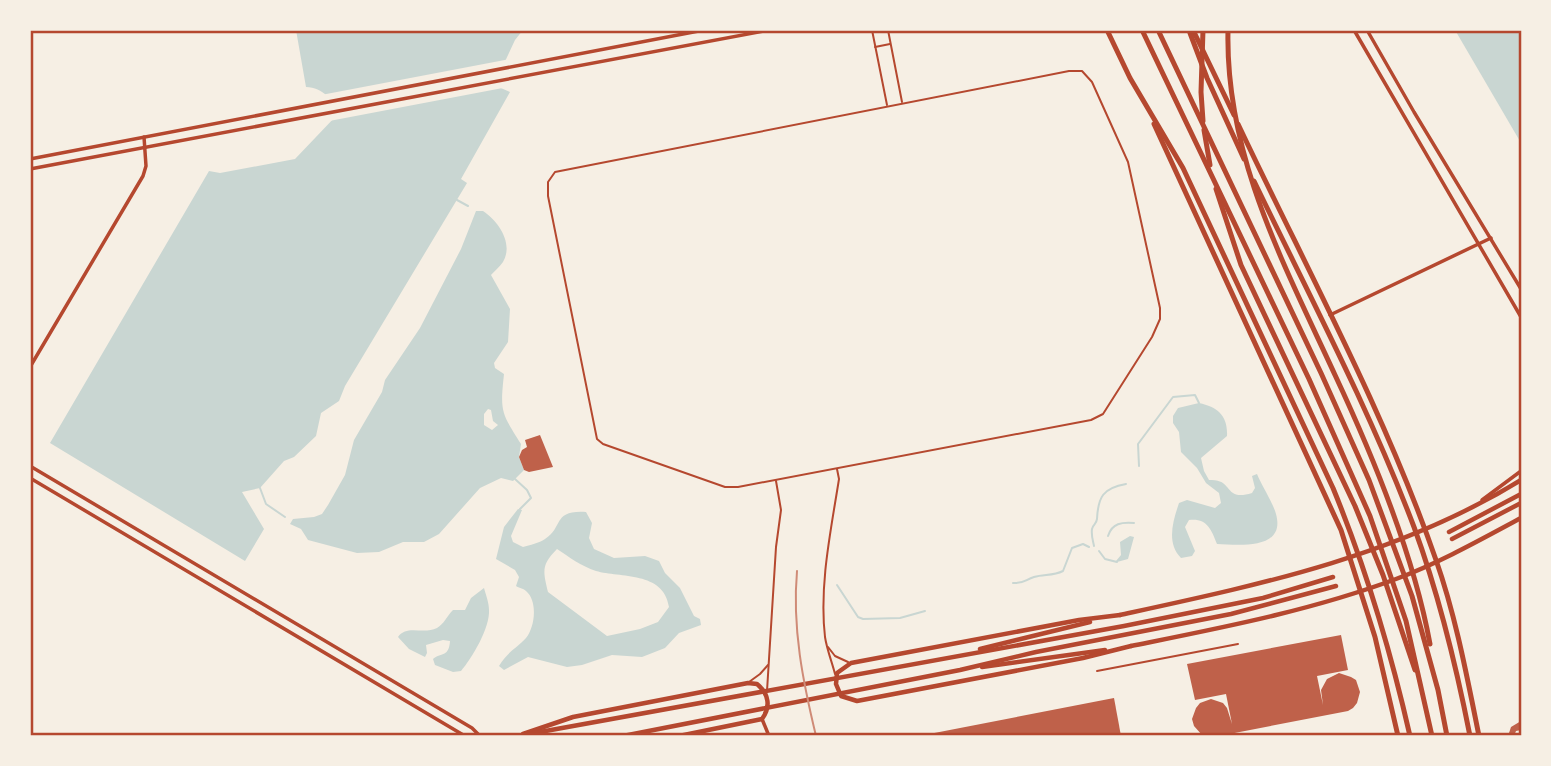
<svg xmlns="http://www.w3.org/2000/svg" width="1551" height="766" font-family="'Roboto Condensed',sans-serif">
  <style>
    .water { fill: #c9d6d2; fill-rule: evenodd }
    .pier { fill: #f6efe4 }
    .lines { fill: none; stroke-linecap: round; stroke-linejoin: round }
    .stream { stroke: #c9d6d2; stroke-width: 2 }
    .building { fill: #bf614a }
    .path { stroke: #b5482f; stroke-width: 2 }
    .service { stroke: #b5482f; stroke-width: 2 }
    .tertiary { stroke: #b5482f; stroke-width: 3.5 }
    .primary { stroke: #b5482f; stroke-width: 4.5 }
    .trunk { stroke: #b5482f; stroke-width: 5 }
    .motorway { stroke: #b5482f; stroke-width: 5 }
    .rail { stroke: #cf8b77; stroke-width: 2 }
    .neatline { fill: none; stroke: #b5482f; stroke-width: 2.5 }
  </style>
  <rect width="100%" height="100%" fill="#f6efe4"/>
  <!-- water -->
  <g class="water">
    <path d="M 296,30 L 523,30 L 515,40 L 494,85 L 510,92 L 461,179 L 467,183 L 345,386 L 339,401 L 321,413 L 316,436 L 294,457 L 284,461 L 260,488 L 242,492 L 264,529 L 245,561 L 50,443 L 209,171 L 220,173 L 295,159 L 336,116 C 334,99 323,88 306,87 Z"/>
    <polygon points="1455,30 1521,30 1521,143"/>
    <path d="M 476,211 L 483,211 C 498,221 514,243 503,262 C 500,266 495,271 491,275 L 510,309 L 508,342 L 494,363 L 495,368 L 504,374 C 500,412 501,412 521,444 L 519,457 L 524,470 L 513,481 L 501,478 L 480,488 L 439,534 L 424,542 L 403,542 L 379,552 L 357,553 L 308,540 L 301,529 L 290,524 L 293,519 L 314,517 L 322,514 L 328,505 L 345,475 L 354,440 L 382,392 L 385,380 L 420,328 L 461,249 ZM 488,409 L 491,410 L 493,421 L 498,425 L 492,430 L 484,425 L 484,414 Z"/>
    <path d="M 1199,403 C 1218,407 1228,416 1227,436 L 1201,458 L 1204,471 L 1209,480 C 1234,478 1223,502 1252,493 L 1255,488 L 1252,476 L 1257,474 C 1262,486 1273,503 1276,514 C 1286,550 1240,545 1217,544 C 1211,529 1207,518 1189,520 L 1185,527 L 1195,551 L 1192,556 L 1181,558 C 1166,543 1173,521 1179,503 L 1187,500 L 1215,508 L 1221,503 L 1219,493 L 1206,483 L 1197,468 L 1181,452 L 1179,432 L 1173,423 L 1173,416 L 1178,408 Z"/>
    <path d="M 518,509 L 522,510 L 511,536 L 513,542 L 523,547 C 530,545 539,543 545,539 C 564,527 552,510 586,512 L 592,523 L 589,538 L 594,549 L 614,558 L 645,556 L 659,561 L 665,573 L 680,588 L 694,616 L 700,619 L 701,625 L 679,633 L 665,648 L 642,657 L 612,655 L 582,665 L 567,667 L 528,657 L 504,670 L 499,666 C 508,651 516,649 526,638 C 535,627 538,601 526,591 C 523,588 519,588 516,586 L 519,577 L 515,570 L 496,559 L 504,527 ZM 557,549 C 569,557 581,566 596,571 C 620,578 664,571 669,607 L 658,622 L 640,629 L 607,636 L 548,592 C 543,571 541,565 557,549 Z"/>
    <polygon points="1130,536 1134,537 1128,559 1117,562 1116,561 1121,555 1120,542"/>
    <path d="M 484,588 C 486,595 489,603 489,610 C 490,628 472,658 461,671 L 453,672 L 435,665 L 433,659 C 442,652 449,657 450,641 L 443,640 L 426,645 L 427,653 L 425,657 L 409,649 L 398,637 C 407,624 423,635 437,628 C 444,624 447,616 453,610 L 465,610 L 471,598 Z"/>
  </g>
  <!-- pier -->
  <polygon class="pier" points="510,59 498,83 508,87 324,122 332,114 331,106 321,95"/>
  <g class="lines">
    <!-- stream -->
    <g class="stream">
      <polyline points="457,200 468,206"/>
      <polyline points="1139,466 1138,444 1173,397 1195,395 1199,403"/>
      <polyline points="515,479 527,490 531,498 520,509"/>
      <polyline points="260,488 266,504 285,517"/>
      <path d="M 1108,536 C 1112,523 1122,522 1134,523"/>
      <path d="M 1094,546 C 1093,541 1091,535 1092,529 C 1094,523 1096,525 1097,519 C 1098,497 1103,488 1126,484"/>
      <polyline points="1099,551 1105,559 1117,562"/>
      <path d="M 1013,583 C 1023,584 1025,580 1034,577 C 1044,574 1053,576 1063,571 L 1072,548 L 1083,544 L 1089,547"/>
      <polyline points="837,585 858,617 863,619 900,618 925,611"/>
    </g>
  </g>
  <!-- building -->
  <g class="building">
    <polygon points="540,435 553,467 529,472 524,470 519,457 522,450 527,447 525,440"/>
    <polygon points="1341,635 1348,670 1317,676 1323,705 1321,690 1327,679 1339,673 1351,677 1356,680 1360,692 1357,703 1353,708 1348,711 1219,736 1202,735 1194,726 1192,719 1196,708 1200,703 1211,699 1223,703 1227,708 1232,724 1226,694 1195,700 1187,664"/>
    <polygon points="1114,698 1121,736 924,736 924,735"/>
    <polygon points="1521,721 1521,730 1516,731 1514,736 1508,736 1511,727"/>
  </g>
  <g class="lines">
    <!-- path -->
    <polyline class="path" points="1097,671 1238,644"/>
    <!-- service -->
    <g class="service">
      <polyline points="872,30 887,105"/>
      <polyline points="888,30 902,102"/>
      <polyline points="875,47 890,44"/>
      <polygon points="1069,71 1082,71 1092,82 1128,162 1160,308 1160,319 1152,337 1103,414 1091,420 738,487 725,487 603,444 597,439 548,196 548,182 555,172"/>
      <polyline points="828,647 835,656 848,662"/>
      <path d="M 835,674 C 832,662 827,650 825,637 C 819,585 831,530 839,479 L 837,469"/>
      <polyline points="749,682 760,674 768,665"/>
      <polyline points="767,691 776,547 781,510 776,481"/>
    </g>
    <!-- tertiary -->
    <g class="tertiary">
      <polyline points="1354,30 1521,317"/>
      <polyline points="1367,30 1414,112 1521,289"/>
      <polyline points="30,159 704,30"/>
      <polyline points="30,169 769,30"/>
      <polyline points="1330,315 1491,238"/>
      <polyline points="30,367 143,176 146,166 144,137"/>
      <polyline points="30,466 472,728 480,736"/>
      <polyline points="30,478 465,736"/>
      <polyline points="1482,500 1521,471"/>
      <polyline points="762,719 769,736"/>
    </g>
    <!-- primary -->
    <g class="primary">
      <polyline points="1449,532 1521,494"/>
      <polyline points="1452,539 1521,503"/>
      <polyline points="1120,615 1079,620 851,663 837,673 836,684 841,696 857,701 1083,658 1131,646"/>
      <path d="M 1120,615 C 1258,585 1398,556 1521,480"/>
      <path d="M 1131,646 C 1220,628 1310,611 1396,579 C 1439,563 1480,540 1521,518"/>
      <polyline points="980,649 1090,622"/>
      <polyline points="982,667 1105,650"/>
      <path d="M 523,734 L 573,717 L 748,683 L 757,684 C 769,694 771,707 762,719 L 679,736"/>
      <polyline points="518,736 1124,626 1263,598 1333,577"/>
      <polyline points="623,736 960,670 1036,652 1231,614 1336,586"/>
    </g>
    <!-- trunk -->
    <g class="trunk">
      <path d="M 1107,30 L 1130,78 L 1183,168 L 1333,488 C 1367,571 1390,648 1410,736"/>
      <polyline points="1193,30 1234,115"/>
      <polyline points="1190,33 1207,78 1244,159"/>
      <polyline points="1154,124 1341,530 1375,637 1398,736"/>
      <path d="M 1238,124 C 1306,268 1384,410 1436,560 C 1456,617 1467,677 1479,736"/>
      <path d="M 1254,181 C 1309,295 1369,408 1414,527 C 1439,595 1456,665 1470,736"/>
    </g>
    <!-- motorway -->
    <g class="motorway">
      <polyline points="1142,30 1309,379 1370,516 1406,621 1432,736"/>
      <polyline points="1158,30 1321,373 1369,480 1412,596 1438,690 1447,736"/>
      <polyline points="1203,30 1201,92 1203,121"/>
      <path d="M 1228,30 C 1225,156 1284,264 1335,375 C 1373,456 1414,556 1430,644"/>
      <polyline points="1204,130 1210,165"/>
      <polyline points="1216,189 1241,265 1355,506 1383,575 1415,670"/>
    </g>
    <!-- rail -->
    <path class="rail" d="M 797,571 C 792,628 803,682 816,736"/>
  </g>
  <!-- border -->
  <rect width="1551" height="766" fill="none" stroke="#f6efe4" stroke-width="63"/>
  <rect x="32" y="32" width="1488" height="702" class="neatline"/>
</svg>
